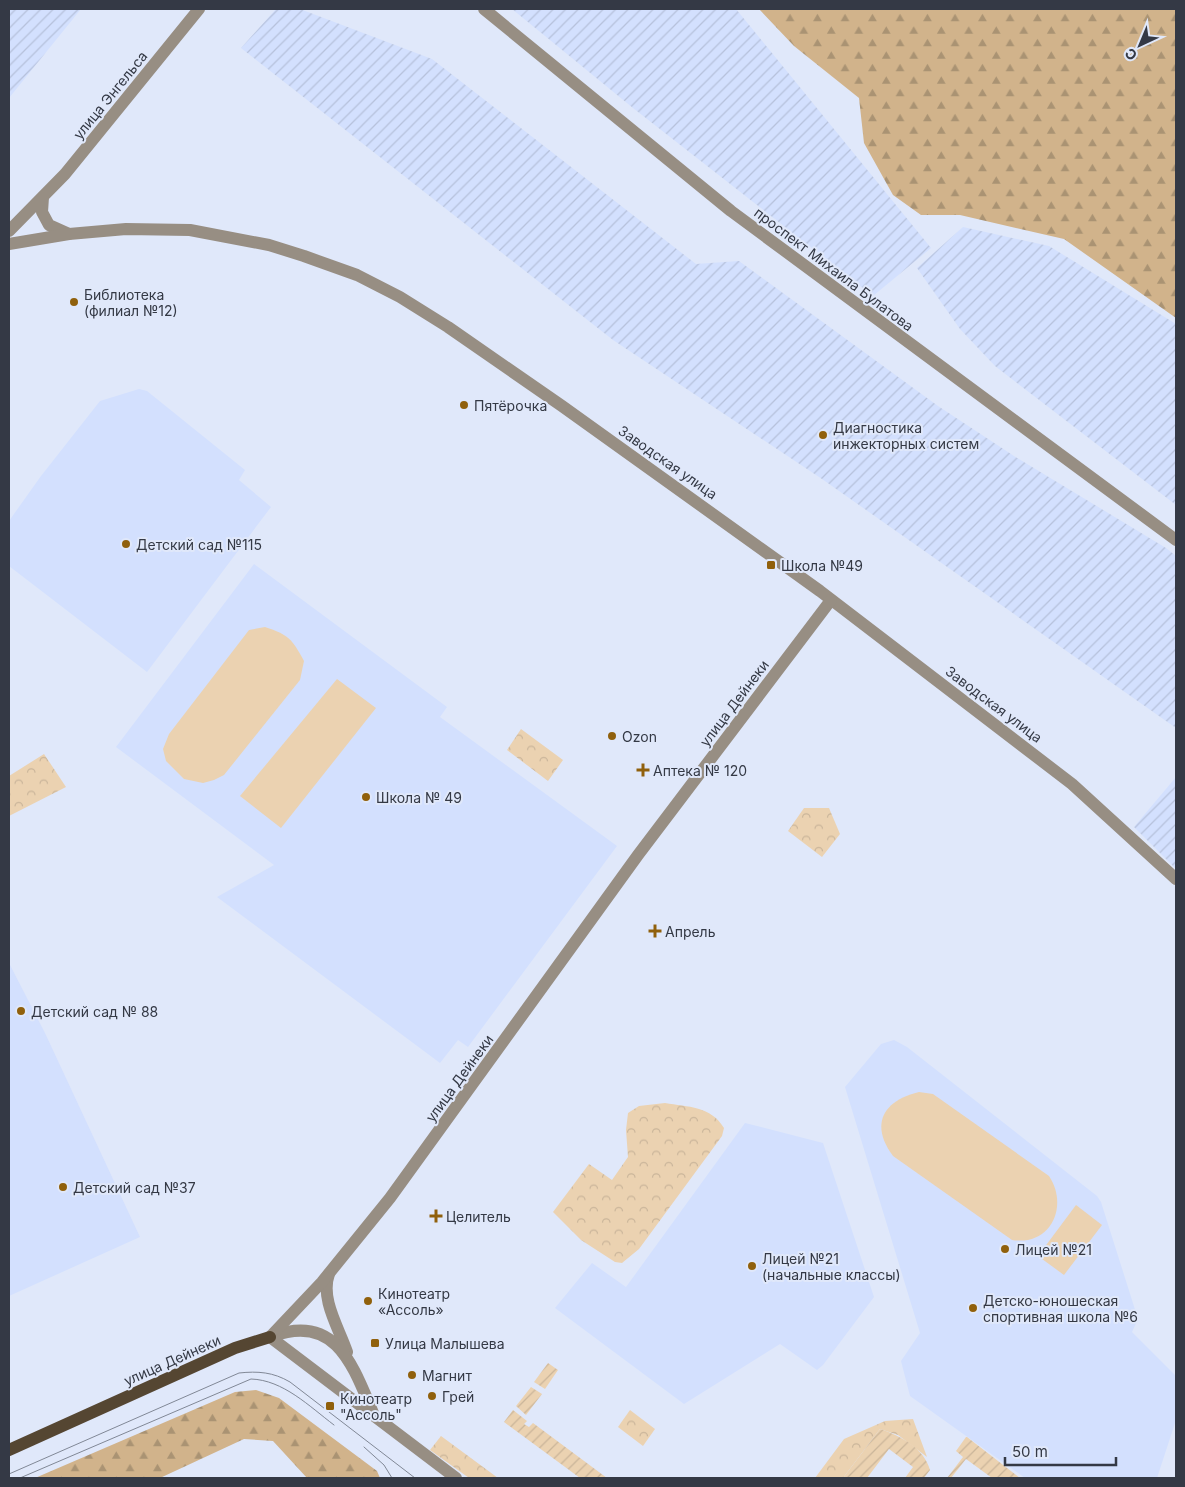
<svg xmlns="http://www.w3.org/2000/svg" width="1185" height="1487" font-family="Inter,sans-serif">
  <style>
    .built { fill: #d3e0fe }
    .industrial { fill: url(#industrial-furrows) }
    .grass { fill: #ebd2b1 }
    .forest { fill: url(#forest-firs) }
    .park { fill: url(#park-crowns) }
    .garden { fill: url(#garden-furrows) }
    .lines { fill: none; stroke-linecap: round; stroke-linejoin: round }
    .minor { stroke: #978e83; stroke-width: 12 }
    .major { stroke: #554632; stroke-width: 12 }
    .tram { stroke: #818896; stroke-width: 1 }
    .poi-dot { fill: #90600c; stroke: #e0e8fa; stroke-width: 2 }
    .labels { text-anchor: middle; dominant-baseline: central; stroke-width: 4; stroke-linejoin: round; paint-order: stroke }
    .street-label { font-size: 14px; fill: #343945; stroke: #e0e8fa }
    .poi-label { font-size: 14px; fill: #343945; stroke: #e0e8fa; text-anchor: start }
  </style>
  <defs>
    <pattern id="industrial-furrows" width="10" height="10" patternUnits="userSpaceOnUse" patternTransform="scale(1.25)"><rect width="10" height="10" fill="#d3e0fe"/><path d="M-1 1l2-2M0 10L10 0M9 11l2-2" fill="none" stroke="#b6c1db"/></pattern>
    <pattern id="forest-firs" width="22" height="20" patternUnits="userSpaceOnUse" patternTransform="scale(1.25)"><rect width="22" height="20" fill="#d1b38b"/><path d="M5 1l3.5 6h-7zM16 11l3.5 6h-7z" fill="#aa9373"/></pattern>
    <pattern id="park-crowns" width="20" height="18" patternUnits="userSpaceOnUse" patternTransform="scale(1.25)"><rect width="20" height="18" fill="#ebd2b1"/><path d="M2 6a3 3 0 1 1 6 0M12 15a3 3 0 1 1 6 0" fill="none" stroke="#cab59a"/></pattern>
    <pattern id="garden-furrows" width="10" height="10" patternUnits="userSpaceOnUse" patternTransform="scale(1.25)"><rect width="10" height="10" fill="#ebd2b1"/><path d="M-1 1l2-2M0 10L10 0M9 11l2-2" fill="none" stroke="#cab59a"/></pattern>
  </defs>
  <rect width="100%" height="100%" fill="#e0e8fa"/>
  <!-- built -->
  <g class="built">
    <polygon points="139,389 147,391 245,470 239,480 271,507 147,672 9,566 9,521 41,476 100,401"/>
    <polygon points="254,564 447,707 440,717 617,846 468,1047 458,1040 440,1063 217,897 274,865 116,747"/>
    <polygon points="9,963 45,1033 140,1237 9,1296"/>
    <polygon points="894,1040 907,1047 1097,1196 1101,1202 1138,1319 1132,1332 1176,1376 1176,1420 1157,1478 1025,1478 910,1396 901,1361 920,1333 845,1087 881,1044"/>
    <polygon points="745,1123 823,1143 874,1297 823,1365 817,1370 780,1344 684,1404 555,1308 592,1263 626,1287"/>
  </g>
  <!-- industrial -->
  <g class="industrial">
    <polygon points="9,9 81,9 9,98"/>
    <polygon points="276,9 300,9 432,59 696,264 739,261 938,406 1014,456 1166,548 1176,556 1176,728 822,479 613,340 241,48"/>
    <polygon points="512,9 736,9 931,248 873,296 633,108"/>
    <polygon points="963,227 1049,246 1176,324 1176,505 995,366 960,329 917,268"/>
    <polygon points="1176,777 1176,869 1134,827"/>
  </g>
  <!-- grass -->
  <g class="grass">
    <path d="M 265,627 C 289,635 292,639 304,661 L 300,680 L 224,775 L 214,780 L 203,783 L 184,779 L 166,761 L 163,749 L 169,734 L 249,630 Z"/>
    <polygon points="337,679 376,708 281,828 240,796"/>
    <path d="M 919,1092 L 933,1094 L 1049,1176 C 1069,1206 1051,1246 1012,1240 L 893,1156 C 870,1125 882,1101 919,1092 Z"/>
    <polygon points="1076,1205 1102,1225 1064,1275 1038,1256"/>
  </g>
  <!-- forest -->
  <g class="forest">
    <polygon points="759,9 1176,9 1176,318 1064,239 960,215 921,215 893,195 864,143 859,98 794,46"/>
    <polygon points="256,1390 279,1398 377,1471 380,1478 307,1478 273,1441 244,1439 160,1478 35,1478 235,1392"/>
  </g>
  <!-- park -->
  <g class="park">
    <polygon points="521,729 563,760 548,781 507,750"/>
    <polygon points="44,754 66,787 9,816 9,776"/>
    <polygon points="804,808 829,808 840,834 822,857 788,831"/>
    <path d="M 665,1103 C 688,1107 711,1106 724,1128 L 722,1136 L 639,1249 L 622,1263 L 615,1262 L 581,1240 L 553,1212 L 589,1164 L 612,1180 L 628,1157 L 626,1130 L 628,1113 L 639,1106 Z"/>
    <polygon points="630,1410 655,1429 643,1446 618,1427"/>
    <polygon points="913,1419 927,1457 898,1435 880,1429 843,1478 815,1478 844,1439 885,1421"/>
    <polygon points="441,1436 498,1478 469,1478 430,1450"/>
  </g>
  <!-- garden -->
  <g class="garden">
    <polygon points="548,1363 558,1370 545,1389 534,1382"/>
    <polygon points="531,1387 542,1394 526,1415 516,1406"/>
    <polygon points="513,1410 527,1421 524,1424 529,1427 533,1423 607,1478 580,1478 504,1422"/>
    <path d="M 880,1429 C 901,1436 924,1448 930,1470 L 924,1478 L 905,1478 L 913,1467 L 889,1449 L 867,1478 L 843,1478 Z"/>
    <polygon points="966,1437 967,1437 1020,1478 992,1478 966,1459 951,1478 947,1478 963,1457 956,1451"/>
  </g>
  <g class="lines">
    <!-- minor -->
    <g class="minor">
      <polyline points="484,9 731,211 1176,540"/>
      <polyline points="43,197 42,212 49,225 69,234"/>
      <polyline points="9,231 65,174 199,9"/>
      <polyline points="9,244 69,234 126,229 190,230 269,245 304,256 357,275 400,297 448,327 562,406 820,591 1072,784 1176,879"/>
      <path d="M 329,1274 C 320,1299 339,1328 347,1352"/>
      <path d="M 273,1336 C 336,1313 353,1366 373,1413"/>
      <polyline points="270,1337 322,1282 390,1198 638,855 831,600"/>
      <polyline points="270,1337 456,1478"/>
    </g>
    <!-- major -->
    <polyline class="major" points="9,1450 235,1348 270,1337"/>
    <!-- tram -->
    <g class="tram">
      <polyline points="364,1447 384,1465 392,1478"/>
      <path d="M 9,1474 L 239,1373 C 258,1371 273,1372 290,1382 L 415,1478"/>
      <path d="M 20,1478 L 251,1379 C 283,1380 309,1406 334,1425"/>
    </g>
  </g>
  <!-- markers -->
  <g class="poi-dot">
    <circle cx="74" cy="302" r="5"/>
    <circle cx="464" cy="405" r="5"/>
    <circle cx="823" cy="435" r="5"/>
    <circle cx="126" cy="544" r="5"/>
    <rect x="766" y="560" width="10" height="10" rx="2.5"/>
    <circle cx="612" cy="736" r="5"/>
    <path d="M640.5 762.5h5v5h5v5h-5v5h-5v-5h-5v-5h5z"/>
    <circle cx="366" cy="797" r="5"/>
    <path d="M652.5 923.5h5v5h5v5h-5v5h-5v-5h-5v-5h5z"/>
    <circle cx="21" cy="1011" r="5"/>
    <circle cx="63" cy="1187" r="5"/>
    <path d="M433.5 1208.5h5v5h5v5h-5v5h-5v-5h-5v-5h5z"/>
    <circle cx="1005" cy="1249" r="5"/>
    <circle cx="752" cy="1266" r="5"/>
    <circle cx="368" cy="1301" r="5"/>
    <circle cx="973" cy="1308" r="5"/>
    <rect x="370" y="1338" width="10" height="10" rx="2.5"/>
    <circle cx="412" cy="1375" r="5"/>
    <circle cx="432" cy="1396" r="5"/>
    <rect x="325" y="1401" width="10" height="10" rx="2.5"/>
  </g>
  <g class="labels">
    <!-- street labels -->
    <g class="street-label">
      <text transform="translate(110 95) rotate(-51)">улица Энгельса</text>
      <text transform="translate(834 269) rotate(37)">проспект Михаила Булатова</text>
      <text transform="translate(668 462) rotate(35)">Заводская улица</text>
      <text transform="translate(734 703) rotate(-53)">улица Дейнеки</text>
      <text transform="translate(994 704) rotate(37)">Заводская улица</text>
      <text transform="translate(459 1078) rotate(-54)">улица Дейнеки</text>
      <text transform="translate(172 1360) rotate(-24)">улица Дейнеки</text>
    </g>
    <!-- poi labels -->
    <g class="poi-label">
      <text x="84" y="294">Библиотека<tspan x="84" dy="16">(филиал №12)</tspan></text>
      <text x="474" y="405">Пятёрочка</text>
      <text x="833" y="427">Диагностика<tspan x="833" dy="16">инжекторных систем</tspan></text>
      <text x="136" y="544">Детский сад №115</text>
      <text x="781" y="565">Школа №49</text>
      <text x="622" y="736">Ozon</text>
      <text x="653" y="770">Аптека № 120</text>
      <text x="376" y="797">Школа № 49</text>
      <text x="665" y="931">Апрель</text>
      <text x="31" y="1011">Детский сад № 88</text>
      <text x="73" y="1187">Детский сад №37</text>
      <text x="446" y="1216">Целитель</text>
      <text x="1015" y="1249">Лицей №21</text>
      <text x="762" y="1258">Лицей №21<tspan x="762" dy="16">(начальные классы)</tspan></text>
      <text x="378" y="1293">Кинотеатр<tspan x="378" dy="16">«Ассоль»</tspan></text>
      <text x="983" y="1300">Детско-юношеская<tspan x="983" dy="16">спортивная школа №6</tspan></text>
      <text x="385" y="1343">Улица Малышева</text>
      <text x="422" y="1375">Магнит</text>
      <text x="442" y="1396">Грей</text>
      <text x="340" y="1398">Кинотеатр<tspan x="340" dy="16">"Ассоль"</tspan></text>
    </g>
  </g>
  <!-- border -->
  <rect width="1185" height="1487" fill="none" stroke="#343945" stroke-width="20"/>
  <!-- north arrow -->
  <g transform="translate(1140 45) rotate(224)" stroke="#e0e8fa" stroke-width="4" paint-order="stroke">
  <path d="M0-4L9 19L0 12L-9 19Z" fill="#343945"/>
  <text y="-8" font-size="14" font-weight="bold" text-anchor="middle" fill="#343945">С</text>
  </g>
  <!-- scale -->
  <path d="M1005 1457v8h111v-8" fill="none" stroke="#343945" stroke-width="2.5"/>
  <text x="1012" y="1457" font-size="15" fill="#343945" stroke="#e0e8fa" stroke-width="4" paint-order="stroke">50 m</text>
</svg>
